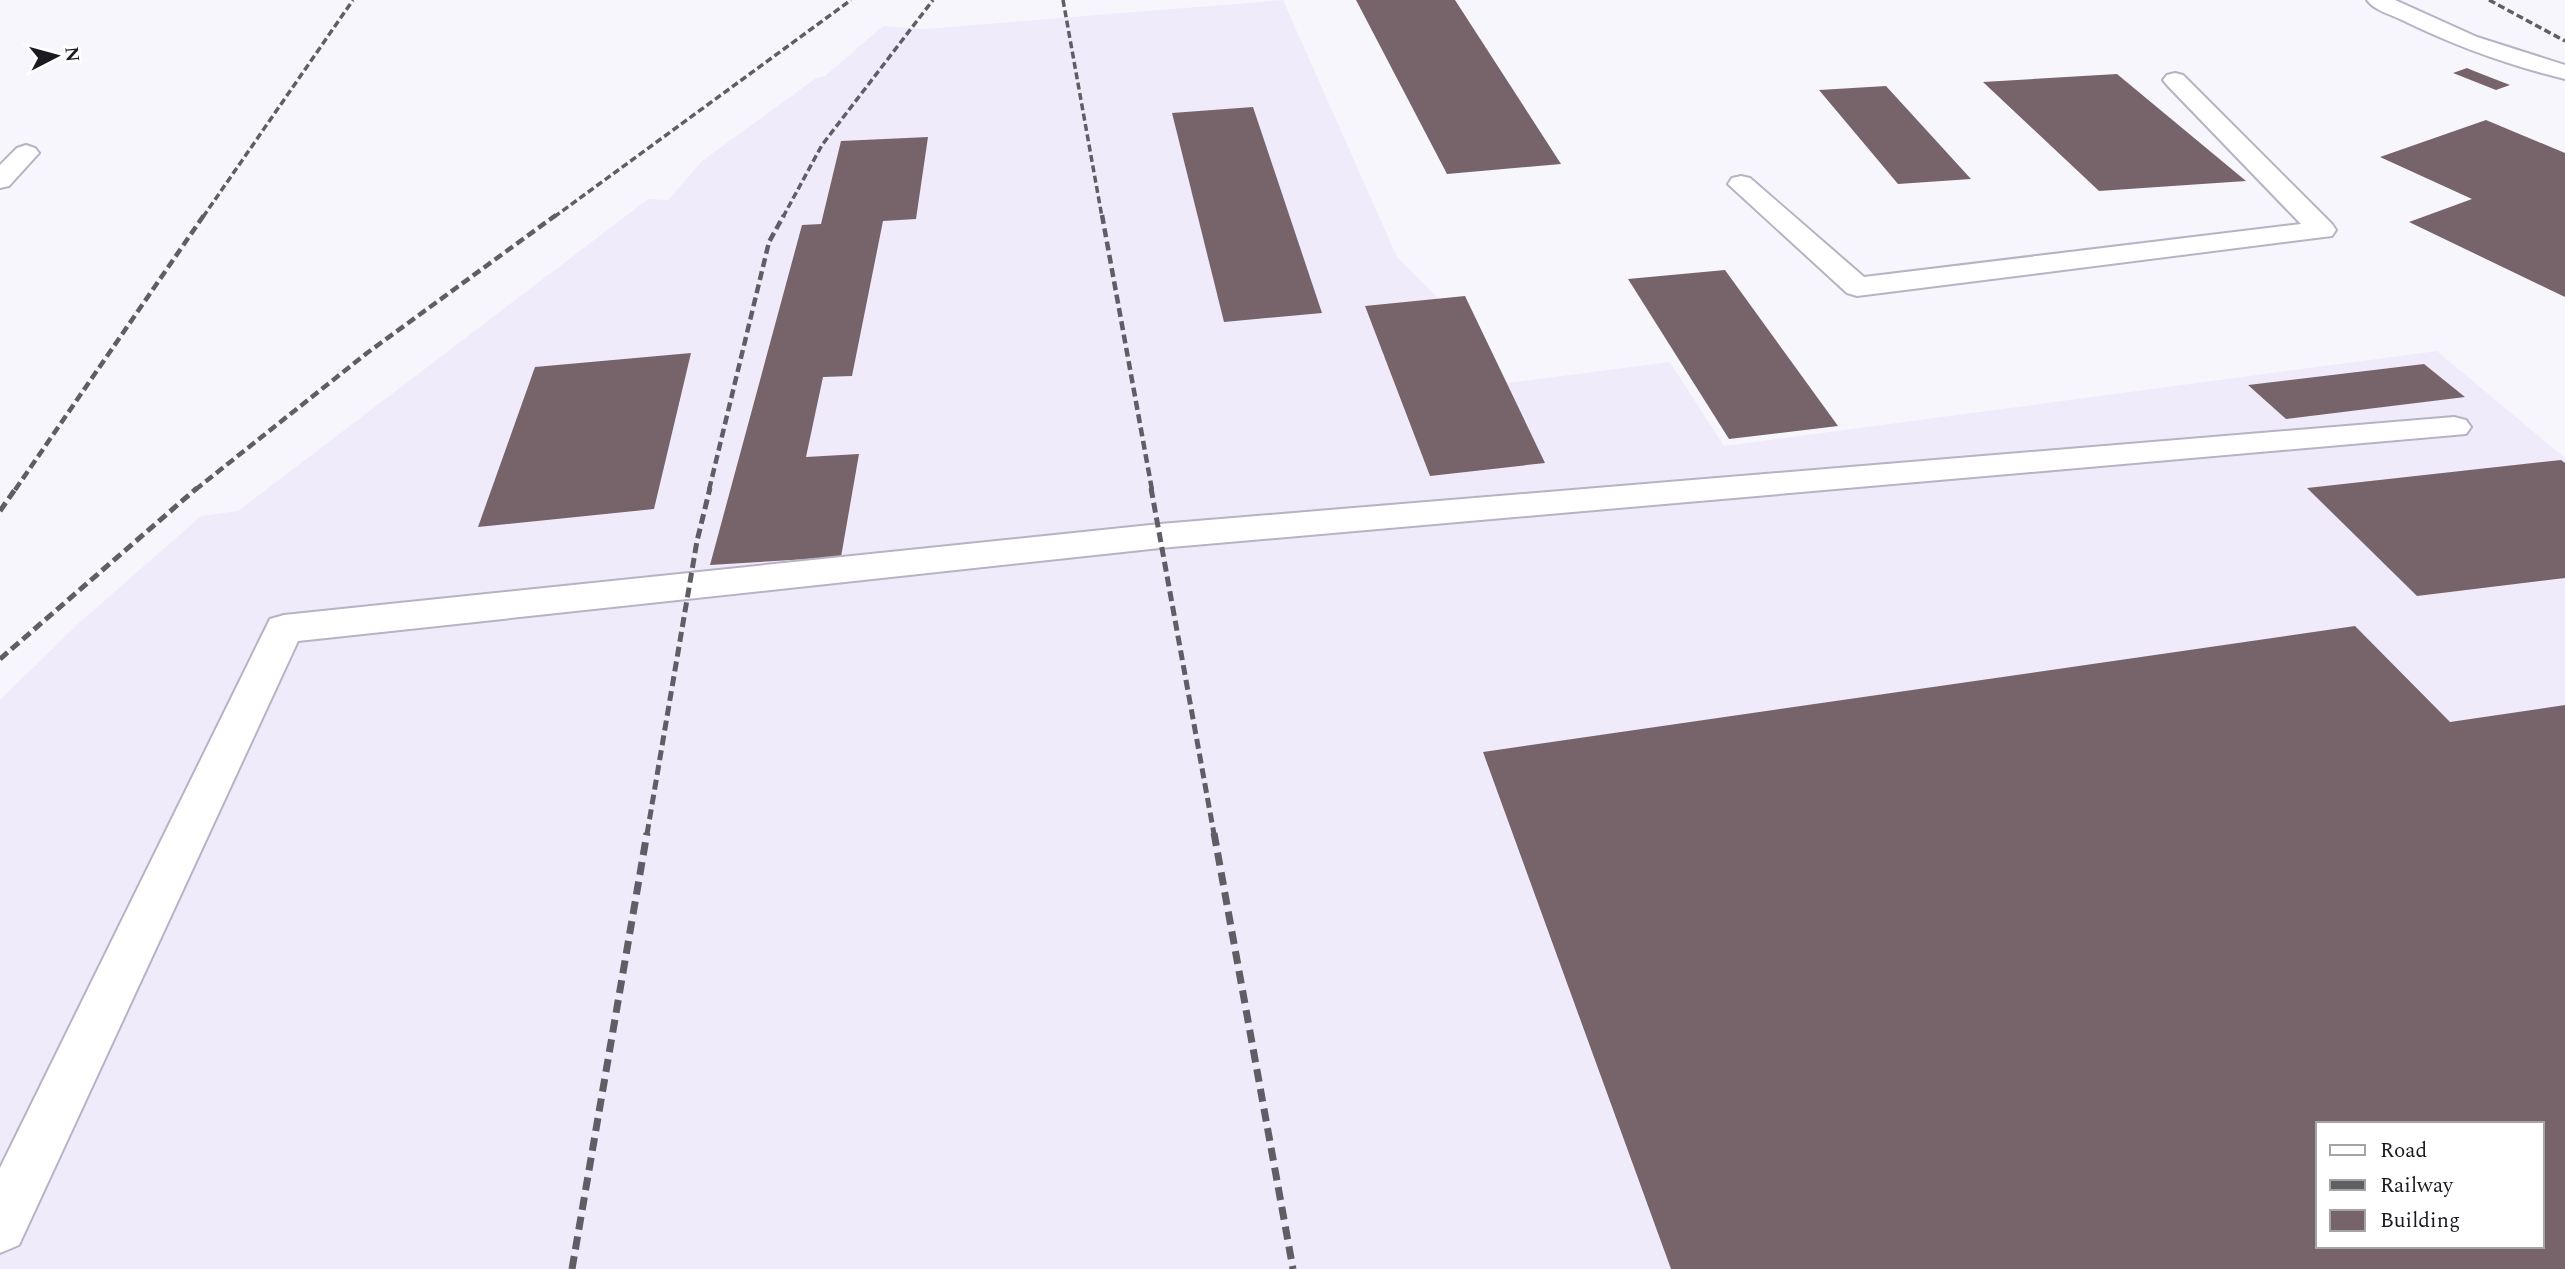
<svg xmlns="http://www.w3.org/2000/svg" width="2565" height="1269" font-family="Spectral,serif">
  <style>
    .built { fill: #f0ebfb; fill-rule: evenodd }
    .building { fill: #77646a; fill-rule: evenodd }
    .lines { fill: none; stroke-linecap: round; stroke-linejoin: round }
    .service-casing { stroke: #b7b2c4; stroke-width: 4 }
    .minor-casing { stroke: #b7b2c4; stroke-width: 4 }
    .tertiary-casing { stroke: #b7b2c4; stroke-width: 4 }
    .service { fill: #fff; fill-rule: evenodd }
    .minor { fill: #fff; fill-rule: evenodd }
    .tertiary { fill: #fff; fill-rule: evenodd }
    .rail-far3 { stroke: #605e65; stroke-width: 3.5; stroke-dasharray: 7 3.5; stroke-linecap: butt }
    .rail-far2 { stroke: #605e65; stroke-width: 4.5; stroke-dasharray: 9 4.5; stroke-linecap: butt }
    .rail-far1 { stroke: #605e65; stroke-width: 5; stroke-dasharray: 10 5; stroke-linecap: butt }
    .rail { stroke: #605e65; stroke-width: 7; stroke-dasharray: 13 7; stroke-linecap: butt }
  </style>
  <rect width="100%" height="100%" fill="#f8f6fd"/>
  <!-- built -->
  <path class="built" d="M 1283,0 L 1397,257 L 1441,301 L 1484,386 L 1670,362 L 1724,446 L 2437,351 L 2565,458 L 2565,1269 L 0,1269 L 0,700 L 80,622 L 201,516 L 238,511 L 648,199 L 668,200 L 702,161 L 816,78 L 825,76 L 883,26 L 924,29 ZM 2318,1124 L 2542,1124 L 2542,1246 L 2318,1246 Z"/>
  <!-- building -->
  <g class="building">
    <polygon points="1356,0 1455,0 1561,164 1447,174"/>
    <polygon points="2467,68 2474,71 2510,85 2496,90 2453,73"/>
    <polygon points="2117,74 2246,181 2099,191 1983,82"/>
    <polygon points="1886,86 1971,179 1898,184 1819,90"/>
    <polygon points="1253,107 1322,313 1224,322 1172,113"/>
    <polygon points="2486,120 2565,153 2565,297 2409,222 2472,199 2380,157"/>
    <polygon points="928,137 916,219 883,221 852,376 823,377 806,457 859,454 841,557 710,565 802,225 821,224 841,141"/>
    <polygon points="1725,270 1838,426 1729,439 1628,279"/>
    <polygon points="1465,296 1545,463 1430,476 1365,306"/>
    <polygon points="691,353 654,509 478,527 535,367"/>
    <polygon points="2424,364 2465,397 2286,419 2248,385"/>
    <polygon points="2561,460 2565,463 2565,578 2417,596 2307,488"/>
    <path d="M 2355,626 L 2450,722 L 2565,705 L 2565,1269 L 1671,1269 L 1483,752 ZM 2318,1124 L 2542,1124 L 2542,1246 L 2318,1246 Z"/>
  </g>
  <g class="lines">
    <defs>
      <g id="service">
        <polygon points="2175,73 2183,75 2332,224 2336,230 2332,236 1857,296 1847,293 1728,184 1732,178 1741,176 1750,178 1864,277 2301,224 2167,85 2163,80 2167,75"/>
        <polygon points="2454,417 2466,420 2471,427 2466,434 1160,548 298,641 19,1245 0,1253 0,1168 270,619 284,615 1160,524"/>
      </g>
      <polygon id="minor" points="26,145 35,148 39,153 9,186 0,188 0,165 17,148"/>
      <path id="tertiary" d="M 2367,0 L 2395,0 L 2477,37 L 2565,65 L 2565,79 C 2507,65 2453,45 2400,19 C 2389,14 2374,10 2367,0 Z"/>
    </defs>
    <!-- service casing -->
    <use href="#service" class="service-casing"/>
    <!-- minor casing -->
    <use href="#minor" class="minor-casing"/>
    <!-- tertiary casing -->
    <use href="#tertiary" class="tertiary-casing"/>
    <!-- service -->
    <use href="#service" class="service"/>
    <!-- minor -->
    <use href="#minor" class="minor"/>
    <!-- tertiary -->
    <use href="#tertiary" class="tertiary"/>
    <!-- rail-far3 -->
    <g class="rail-far3">
      <polyline points="1063,0 1102,217"/>
      <polyline points="2489,0 2565,41"/>
      <polyline points="203,217 353,0"/>
      <polyline points="554,217 851,0"/>
      <polyline points="783,217 822,145 933,0"/>
    </g>
    <!-- rail-far2 -->
    <g class="rail-far2">
      <polyline points="1102,215 1152,490"/>
      <polyline points="15,490 204,215"/>
      <polyline points="195,490 367,353 556,215"/>
      <polyline points="709,490 769,242 784,215"/>
    </g>
    <!-- rail-far1 -->
    <g class="rail-far1">
      <polyline points="1151,488 1214,834"/>
      <polyline points="0,511 16,488"/>
      <polyline points="0,659 197,488"/>
      <polyline points="647,834 697,541 710,488"/>
    </g>
    <!-- rail -->
    <g class="rail">
      <polyline points="1214,833 1293,1269"/>
      <polyline points="572,1269 647,833"/>
    </g>
  </g>
  <!-- legend -->
  <rect x="2316" y="1122" width="228" height="126" fill="#ffffff" stroke="#a4a3a6" stroke-width="2"/>
  <rect x="2330" y="1145" width="35" height="10" fill="#ffffff" stroke="#a4a3a6" stroke-width="2"/>
  <text x="2380" y="1157" font-size="21" fill="#1c1a21">Road</text>
  <rect x="2330" y="1180" width="35" height="10" fill="#605e65" stroke="#a4a3a6" stroke-width="2"/>
  <text x="2380" y="1192" font-size="21" fill="#1c1a21">Railway</text>
  <rect x="2330" y="1210" width="35" height="21" fill="#77646a" stroke="#a4a3a6" stroke-width="2"/>
  <text x="2380" y="1227" font-size="21" fill="#1c1a21">Building</text>
  <!-- north arrow -->
  <g transform="translate(56 56) rotate(84)" stroke="#ffffff" stroke-width="5" paint-order="stroke">
  <path d="M0-5L12 26L0 18L-12 26Z" fill="#1c1a21"/>
  <text y="-10" font-size="19" font-weight="bold" text-anchor="middle" fill="#1c1a21">N</text>
  </g>
</svg>
